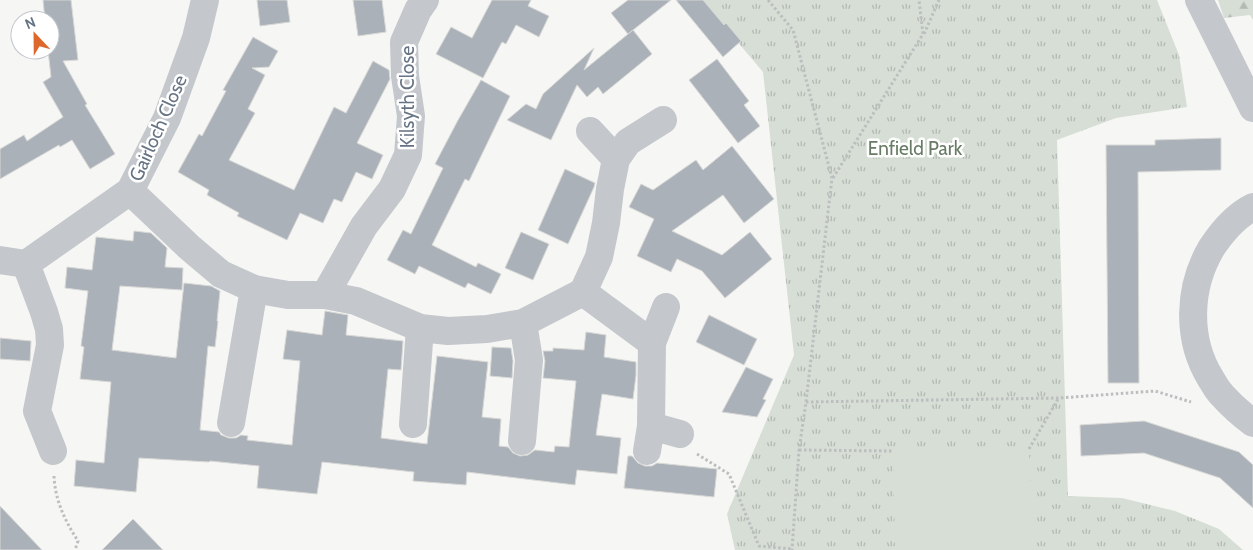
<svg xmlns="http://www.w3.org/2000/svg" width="1253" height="550" font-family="Cabin,sans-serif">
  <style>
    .grass { fill: url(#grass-tufts) }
    .forest { fill: url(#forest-firs) }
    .pitch { fill: #d7ded5 }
    .building { fill: #aab1b8; stroke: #d8d8d6 }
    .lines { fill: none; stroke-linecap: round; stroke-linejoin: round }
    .path { stroke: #bcbec0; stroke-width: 3; stroke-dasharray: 2.5 2.5; stroke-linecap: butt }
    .minor { stroke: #c4c7cb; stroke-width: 28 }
    .labels { text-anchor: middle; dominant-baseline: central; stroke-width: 5; stroke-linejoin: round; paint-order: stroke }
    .street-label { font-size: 19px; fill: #667484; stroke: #fff }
    .park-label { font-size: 19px; fill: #677b65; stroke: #fff }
  </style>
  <defs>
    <pattern id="grass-tufts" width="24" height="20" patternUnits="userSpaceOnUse" patternTransform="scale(1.25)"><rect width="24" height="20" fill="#d7ded5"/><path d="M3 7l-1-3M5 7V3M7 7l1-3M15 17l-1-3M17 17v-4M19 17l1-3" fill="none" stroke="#b2b9b2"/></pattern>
    <pattern id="forest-firs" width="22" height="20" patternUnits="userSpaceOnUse" patternTransform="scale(1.25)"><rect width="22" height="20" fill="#d7ded5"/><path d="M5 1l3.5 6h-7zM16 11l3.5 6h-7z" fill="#b2b9b2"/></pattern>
  </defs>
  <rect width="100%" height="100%" fill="#f6f7f4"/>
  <!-- grass -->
  <polygon class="grass" points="702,0 1157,0 1179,55 1187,107 1116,118 1057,140 1068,496 1122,498 1175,511 1219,529 1243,550 735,550 727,514 794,355 763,72"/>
  <!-- forest -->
  <polygon class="forest" points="1218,0 1253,0 1253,20 1250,15 1224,18"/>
  <!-- pitch -->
  <polygon class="pitch" points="1029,449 1033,550 895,550 893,451"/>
  <!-- building -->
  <g class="building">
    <polygon points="43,0 71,0 78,60 63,61 87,104 85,105 115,154 90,169 72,140 60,147 59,145 0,179 0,149 24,135 27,141 63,117 43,82 51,77 48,50 50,50 50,20 45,20"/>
    <polygon points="257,0 287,0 290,22 260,26"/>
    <polygon points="353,0 382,0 386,32 358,36"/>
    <polygon points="492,0 531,0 528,6 549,16 539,37 516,25 506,44 502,42 483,78 436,54 451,27 472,38"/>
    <polygon points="628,0 671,0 628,34 611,13"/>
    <polygon points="676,0 703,0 724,25 726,23 741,41 723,57"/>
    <polygon points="633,30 652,54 603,94 598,87 587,97 577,85 551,140 507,120 526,104 536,109 543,94 594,48 584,70"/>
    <polygon points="253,37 278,51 269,67 252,68 265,75 248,109 255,113 229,160 294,190 334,107 346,113 373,61 389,70 390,79 357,143 383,155 372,179 356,172 342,202 334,199 323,223 300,213 287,240 237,216 239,213 207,195 209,190 178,172 199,134 202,136 226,91 223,90"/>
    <polygon points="717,59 749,101 744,105 760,126 738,143 689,80"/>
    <polygon points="481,80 510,96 469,181 465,179 432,245 476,267 478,263 501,274 491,294 468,283 465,288 419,266 415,274 387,260 403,230 411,234 443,168 435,164 457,122"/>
    <polygon points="1221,138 1221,170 1138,172 1139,383 1108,383 1106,145 1155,145 1155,140"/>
    <polygon points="732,146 774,199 744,223 723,195 672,231 722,255 750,232 772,259 725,298 702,271 677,259 671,272 637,256 654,219 629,207 641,184 653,190 696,160 703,170"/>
    <polygon points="565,169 595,183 594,187 568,244 538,230"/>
    <polygon points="134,231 151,233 167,248 165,267 183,268 182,290 120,286 112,350 176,358 184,283 211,286 220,291 217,321 218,321 215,347 208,346 200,430 219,432 221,435 229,438 236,438 241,435 248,436 247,440 292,445 300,361 283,359 287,330 322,335 325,311 348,315 346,335 403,341 401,370 388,369 381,438 427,444 437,356 488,362 482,417 501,419 499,446 508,447 513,453 520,456 528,455 535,450 554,452 555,446 569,447 576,381 543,378 545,361 543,351 553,351 553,348 584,350 586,332 606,335 604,357 636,362 636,375 633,399 602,394 596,435 621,438 617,474 577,470 575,485 467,472 466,485 413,481 414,472 322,462 317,494 257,488 259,466 210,461 209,462 139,458 136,492 74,486 76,460 104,463 111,382 80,379 84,347 81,346 88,291 65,288 67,267 92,270 96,237 133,241"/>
    <polygon points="521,232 549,244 533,280 505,268"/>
    <polygon points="709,315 757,339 744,365 696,342"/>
    <polygon points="0,338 31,341 30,361 0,359"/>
    <polygon points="492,347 511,348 513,361 512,378 490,376"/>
    <polygon points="746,367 773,379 763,399 766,400 757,417 722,412"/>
    <polygon points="1144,421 1239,452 1253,465 1253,508 1220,478 1144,453 1081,456 1080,425"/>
    <polygon points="628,456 632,456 638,463 645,466 652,466 657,463 717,469 714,497 624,488"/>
    <polygon points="0,506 42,550 0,550"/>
    <polygon points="133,519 163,550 102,550"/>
  </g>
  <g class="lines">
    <!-- path -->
    <g class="path">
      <polyline points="768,0 793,30 832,178 806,402 799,450 792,550"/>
      <polyline points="924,34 939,0"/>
      <polyline points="833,178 923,34 919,0"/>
      <polyline points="806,402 1059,398 1155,391 1191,402"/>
      <polyline points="1029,449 1058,399"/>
      <polyline points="799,450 893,451"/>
      <polyline points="697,454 729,474 759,546 793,549"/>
      <path d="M 54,476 C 55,500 65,521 78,541 L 75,550"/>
    </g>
    <!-- minor -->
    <g class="minor">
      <polyline points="1199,0 1253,108"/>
      <polyline points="590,131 616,159"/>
      <polyline points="130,191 189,247 221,274 254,289 288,295 325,295 356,301 420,328 448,331 487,329 523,323 583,292"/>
      <path d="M 1253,207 C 1237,215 1222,232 1212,247 C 1188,287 1186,339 1211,379 C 1214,384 1217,390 1222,395 C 1231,405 1242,415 1253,423"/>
      <polyline points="0,260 26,264 130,191 167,118 196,38 205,0"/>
      <polyline points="26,264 44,312 49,329 50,345 37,411 53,451"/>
      <polyline points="325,295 364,226 392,189 408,155 411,116 405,76 404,42 418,10 425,0"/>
      <polyline points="652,343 583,292 599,257 606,223 610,189 616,159 628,142 663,120"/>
      <polyline points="231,423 254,289"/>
      <polyline points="413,424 420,328"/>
      <polyline points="651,426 680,434"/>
      <polyline points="522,441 529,360 523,323"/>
      <polyline points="647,451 651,426 652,343 666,307"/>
    </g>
  </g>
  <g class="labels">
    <!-- street labels -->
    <g class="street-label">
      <text transform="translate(407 97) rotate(-90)">Kilsyth Close</text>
      <text transform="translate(158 128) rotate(-66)">Gairloch Close</text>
    </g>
    <!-- park labels -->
    <g class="park-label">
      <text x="915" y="148">Enfield Park</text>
    </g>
  </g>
  <!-- north arrow -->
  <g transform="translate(35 35) rotate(338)"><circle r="24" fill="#ffffff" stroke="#c2c7ce"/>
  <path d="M0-4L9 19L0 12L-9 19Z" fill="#de672c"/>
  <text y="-8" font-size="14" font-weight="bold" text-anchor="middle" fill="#667484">N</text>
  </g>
</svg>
